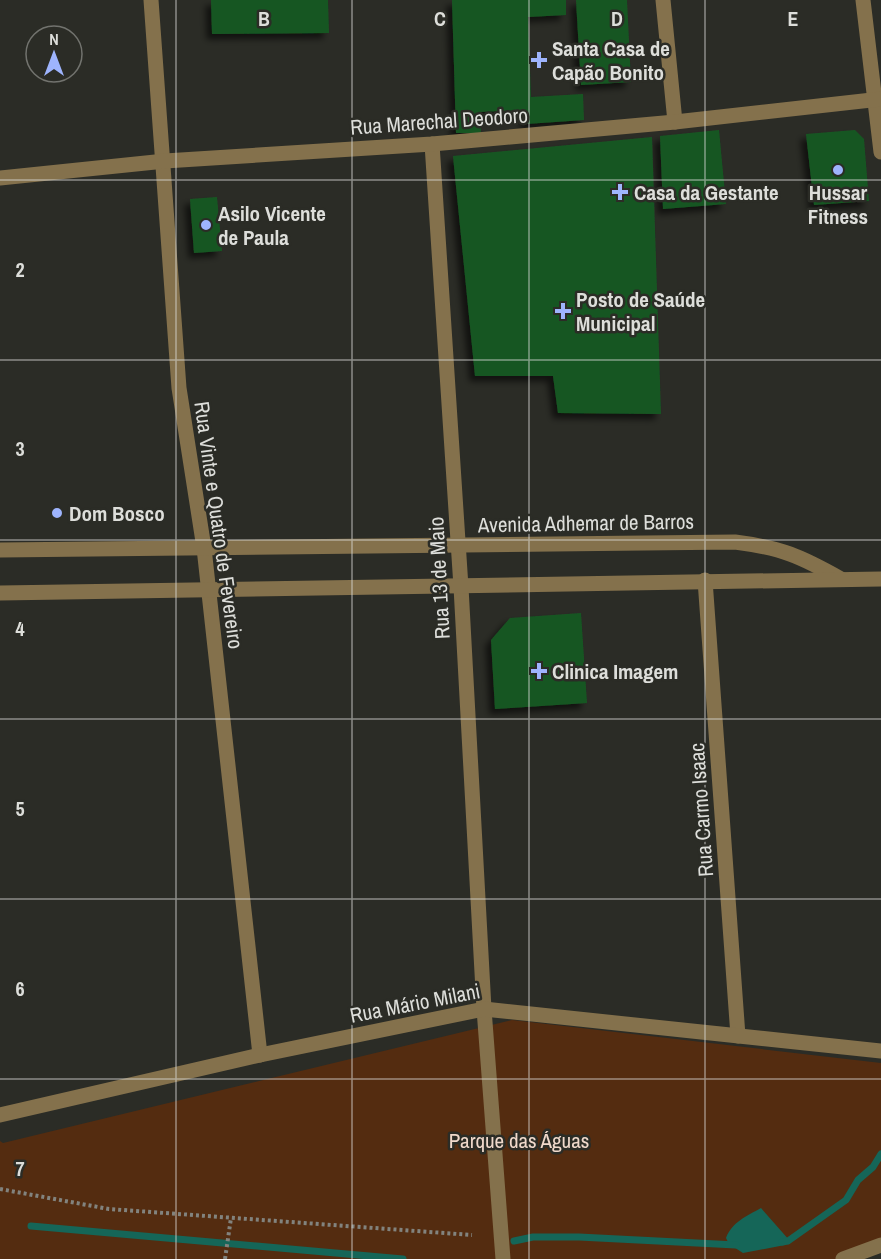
<svg xmlns="http://www.w3.org/2000/svg" width="881" height="1259" font-family="'Archivo Narrow',sans-serif">
  <style>
    .green { fill: #542c10 }
    .water { fill: #156658 }
    .lines { fill: none; stroke-linecap: round; stroke-linejoin: round }
    .stream { stroke: #156658; stroke-width: 7 }
    .building { fill: #175723; filter: url(#shadow) }
    .path { stroke: #82837e; stroke-width: 4; stroke-dasharray: 3 3; stroke-linecap: butt }
    .minor { stroke: #84714c; stroke-width: 15 }
    .grid { fill: none; stroke: #dddeda; stroke-width: 1.5; stroke-opacity: 0.55 }
    .poi-dot { fill: #9eb4fd; stroke: #2b2c26; stroke-width: 2 }
    .labels { text-anchor: middle; dominant-baseline: central; stroke-width: 5; stroke-linejoin: round; paint-order: stroke }
    .poi-label { font-size: 21px; font-weight: bold; fill: #dddeda; stroke: #2b2c26; text-anchor: start }
    .street-label { font-size: 21px; fill: #dddeda; stroke: #2b2c26 }
    .park-label { font-size: 21px; fill: #f0d9cb; stroke: #2b2c26 }
    .grid-label { font-size: 20px; text-anchor: middle; font-weight: bold; fill: #dddeda; stroke: #2b2c26; stroke-width: 5; stroke-linejoin: round; paint-order: stroke }
  </style>
  <defs>
    <filter id="shadow"><feDropShadow dx="-5.5" dy="5.5" stdDeviation="3" flood-color="#0009"/></filter>
  </defs>
  <rect width="100%" height="100%" fill="#2b2c26"/>
  <!-- green -->
  <polygon class="green" points="512,1020 881,1063 881,1244 843,1259 0,1259 0,1141 3,1143"/>
  <!-- water -->
  <path class="water" d="M 761,1208 L 790,1241 L 785,1245 L 743,1253 L 729,1244 L 726,1238 C 732,1222 747,1216 761,1208 Z"/>
  <g class="lines">
    <!-- stream -->
    <g class="stream">
      <polyline points="31,1226 403,1259"/>
      <polyline points="514,1241 533,1237 579,1237 736,1245"/>
      <polyline points="782,1242 788,1241 846,1200 858,1180 873,1167 881,1154"/>
    </g>
  </g>
  <!-- building -->
  <g class="building">
    <polygon points="211,0 328,0 329,33 212,34"/>
    <polygon points="452,0 566,0 566,15 528,17 531,97 583,94 584,120 526,124 525,110 480,112 481,133 456,133"/>
    <polygon points="576,0 627,0 631,82 581,85"/>
    <polygon points="719,130 726,204 663,209 660,136"/>
    <polygon points="855,130 864,139 869,201 814,205 806,134"/>
    <polygon points="652,137 661,414 558,413 553,376 475,376 453,156"/>
    <polygon points="217,197 222,251 194,253 190,199"/>
    <polygon points="581,613 587,703 495,709 491,640 510,618"/>
  </g>
  <g class="lines">
    <!-- path -->
    <g class="path">
      <polyline points="0,1189 109,1209 472,1235"/>
      <polyline points="225,1259 231,1218"/>
    </g>
    <!-- minor -->
    <g class="minor">
      <polyline points="151,0 179,388 204,548 260,1055"/>
      <polyline points="663,0 675,122"/>
      <polyline points="863,0 881,152"/>
      <polyline points="432,144 461,587 484,1009 503,1259"/>
      <polyline points="0,178 165,161 432,144 675,122 881,99"/>
      <path d="M 0,550 L 735,542 C 782,548 800,556 841,579"/>
      <polyline points="705,580 738,1036"/>
      <polyline points="0,593 881,579"/>
      <polyline points="0,1115 260,1055 484,1009 881,1051"/>
      <polyline points="843,1259 881,1245"/>
    </g>
  </g>
  <!-- grid -->
  <path class="grid" d="M 176,0 L 176,1259M 352,0 L 352,1259M 529,0 L 529,1259M 705,0 L 705,1259M 0,180 L 881,180M 0,360 L 881,360M 0,540 L 881,540M 0,719 L 881,719M 0,899 L 881,899M 0,1079 L 881,1079"/>
  <!-- markers -->
  <g class="poi-dot">
    <path d="M536 51h6v6h6v6h-6v6h-6v-6h-6v-6h6z"/>
    <circle cx="838" cy="170" r="6"/>
    <path d="M617 183h6v6h6v6h-6v6h-6v-6h-6v-6h6z"/>
    <circle cx="206" cy="225" r="6"/>
    <path d="M560 302h6v6h6v6h-6v6h-6v-6h-6v-6h6z"/>
    <circle cx="57" cy="513" r="6"/>
    <path d="M536 662h6v6h6v6h-6v6h-6v-6h-6v-6h6z"/>
  </g>
  <g class="labels">
    <!-- poi labels -->
    <g class="poi-label">
      <text x="552" y="48">Santa Casa de<tspan x="552" dy="24">Capão Bonito</tspan></text>
      <text x="634" y="192">Casa da Gestante</text>
      <text x="838" y="192" text-anchor="middle">Hussar<tspan x="838" dy="24">Fitness</tspan></text>
      <text x="218" y="213">Asilo Vicente<tspan x="218" dy="24">de Paula</tspan></text>
      <text x="576" y="299">Posto de Saúde<tspan x="576" dy="24">Municipal</tspan></text>
      <text x="69" y="513">Dom Bosco</text>
      <text x="552" y="671">Clinica Imagem</text>
    </g>
    <!-- street labels -->
    <g class="street-label">
      <text transform="translate(439 121) rotate(-4)">Rua Marechal Deodoro</text>
      <text transform="translate(586 523) rotate(-1)">Avenida Adhemar de Barros</text>
      <text transform="translate(219 525) rotate(82)">Rua Vinte e Quatro de Fevereiro</text>
      <text transform="translate(439 578) rotate(-93)">Rua 13 de Maio</text>
      <text transform="translate(701 810) rotate(-94)">Rua Carmo Isaac</text>
      <text transform="translate(415 1003) rotate(-11)">Rua Mário Milani</text>
    </g>
    <!-- park labels -->
    <g class="park-label">
      <text x="519" y="1140">Parque das Águas</text>
    </g>
  </g>
  <g class="grid-label">
    <text x="264" y="26">B</text>
    <text x="440" y="26">C</text>
    <text x="617" y="26">D</text>
    <text x="793" y="26">E</text>
    <text x="20" y="277">2</text>
    <text x="20" y="456">3</text>
    <text x="20" y="636">4</text>
    <text x="20" y="816">5</text>
    <text x="20" y="996">6</text>
    <text x="20" y="1176">7</text>
  </g>
  <!-- north arrow -->
  <g transform="translate(54 54)"><circle r="28" fill="#2b2c26" stroke="#72736e" stroke-width="1.5"/>
  <path d="M0-4.5L10 22L0 15L-10 22Z" fill="#9eb4fd"/>
  <text y="-9" font-size="16" font-weight="bold" text-anchor="middle" fill="#dddeda">N</text>
  </g>
</svg>
